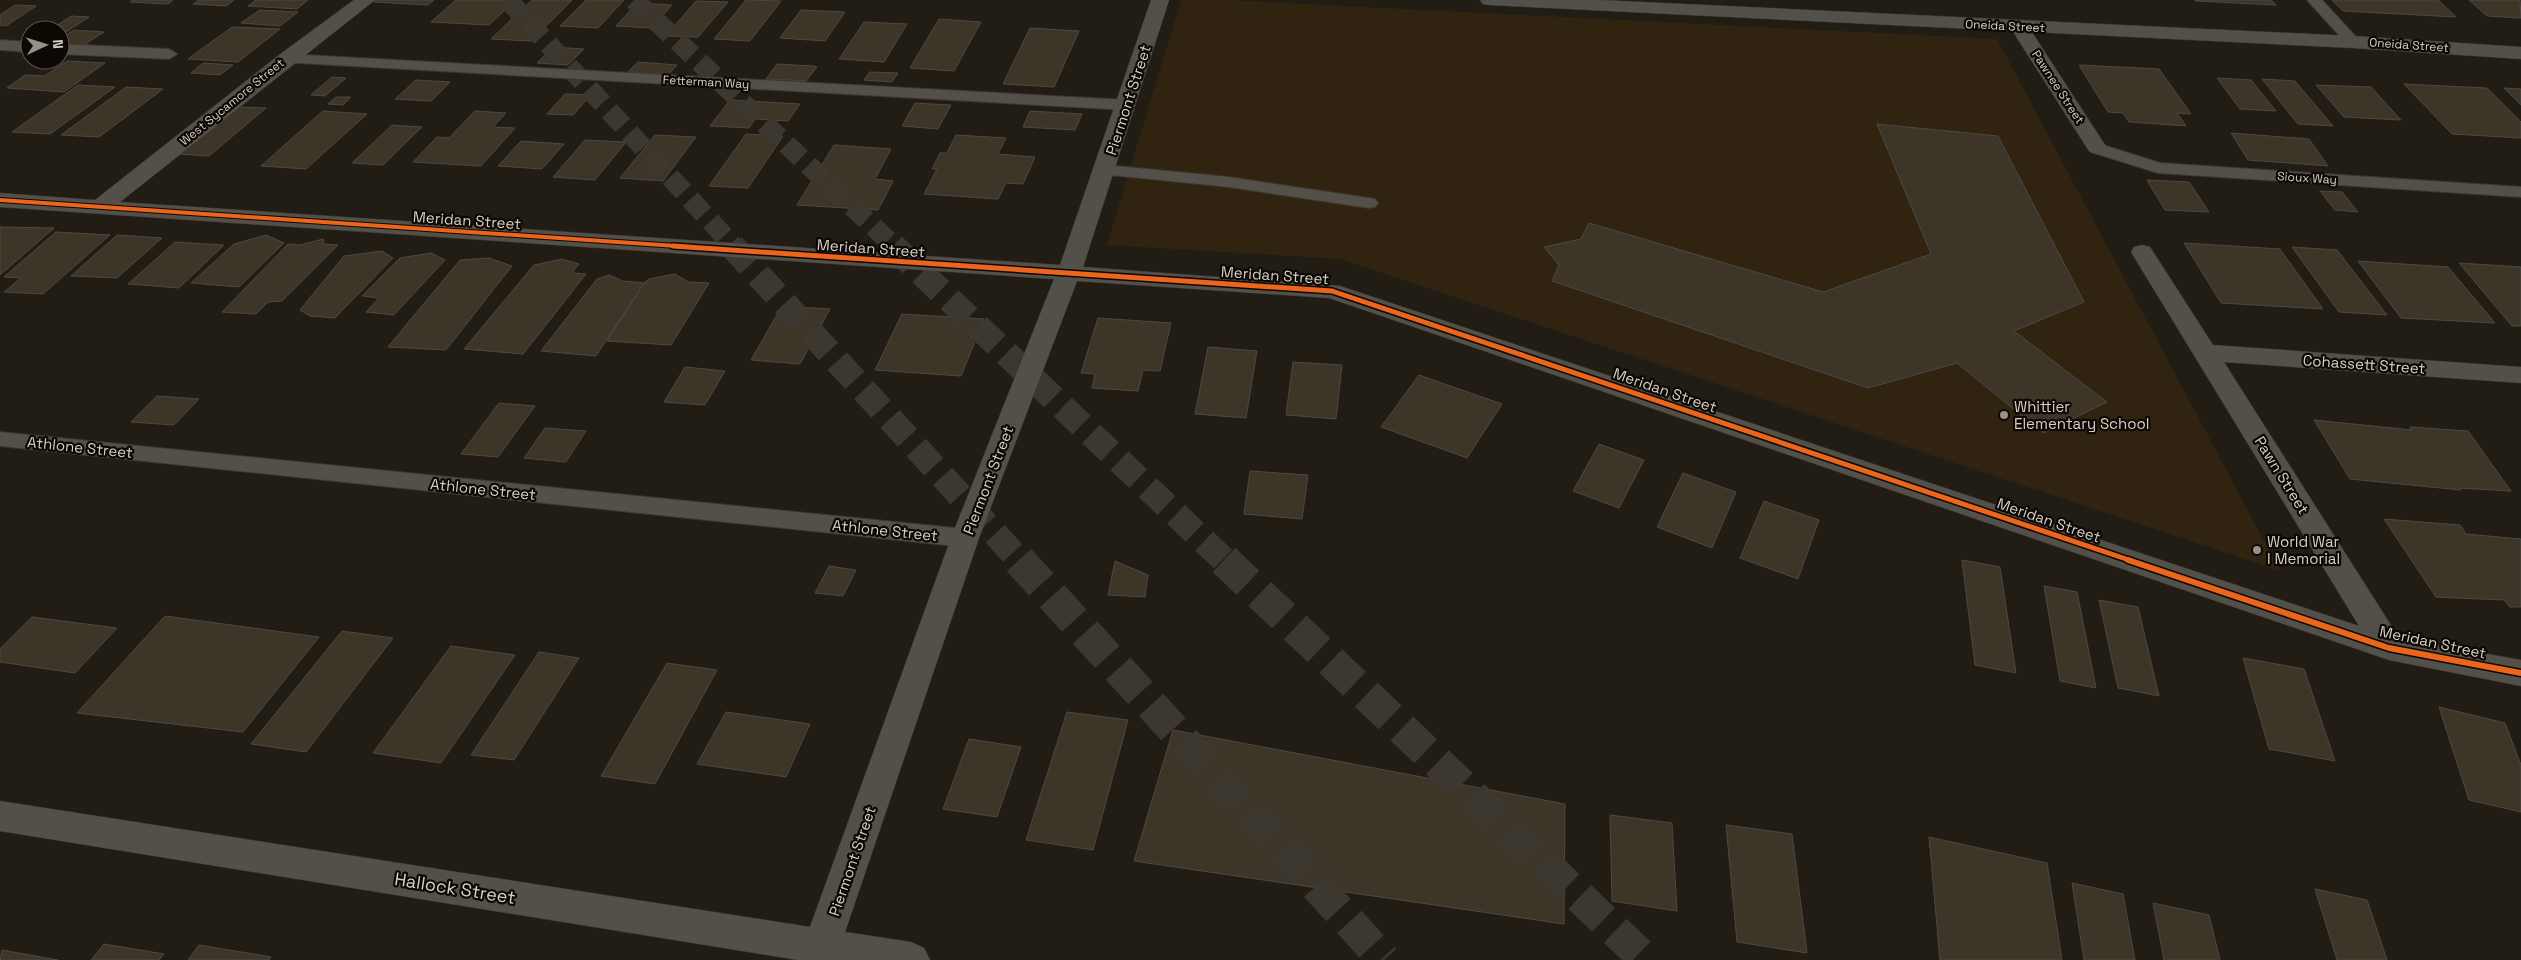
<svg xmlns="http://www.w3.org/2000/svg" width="2521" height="960" font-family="'Space Grotesk',sans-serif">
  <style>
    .built { fill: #302411 }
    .building { fill: #3d3628; stroke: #4d4942 }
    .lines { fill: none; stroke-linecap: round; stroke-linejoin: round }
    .motorway-tunnel-far2 { stroke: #3c3830; stroke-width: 20; stroke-dasharray: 20 10; stroke-linecap: butt }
    .motorway-tunnel-far1 { stroke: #3c3830; stroke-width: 26; stroke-dasharray: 26 13; stroke-linecap: butt }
    .motorway-tunnel { stroke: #3c3830; stroke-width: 33; stroke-dasharray: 33 16; stroke-linecap: butt }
    .service-casing { stroke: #3c3731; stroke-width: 2 }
    .minor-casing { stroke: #3c3731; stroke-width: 1 }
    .tertiary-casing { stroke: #3c3731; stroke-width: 1 }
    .service { fill: #534f49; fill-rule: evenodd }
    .minor { fill: #534f49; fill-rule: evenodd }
    .tertiary { fill: #534f49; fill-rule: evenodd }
    .cycleway-far2-casing { stroke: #0d0804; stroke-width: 6 }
    .cycleway-far1-casing { stroke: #0d0804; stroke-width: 8 }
    .cycleway-casing { stroke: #0d0804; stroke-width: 9 }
    .cycleway-far2 { stroke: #eb651d; stroke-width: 4 }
    .cycleway-far1 { stroke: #eb651d; stroke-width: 5 }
    .cycleway { stroke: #eb651d; stroke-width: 6 }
    .poi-dot { fill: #979189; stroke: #0d0804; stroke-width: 2 }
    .labels { text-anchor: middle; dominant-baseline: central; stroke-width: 4.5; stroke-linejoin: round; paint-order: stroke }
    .far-street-label { font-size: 12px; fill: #d7d0c7; stroke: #0d0804 }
    .street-label { font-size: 15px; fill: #d7d0c7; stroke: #0d0804 }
    .poi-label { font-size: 15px; fill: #d7d0c7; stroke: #0d0804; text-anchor: start }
    .near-street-label { font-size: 18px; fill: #d7d0c7; stroke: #0d0804 }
  </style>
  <rect width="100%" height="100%" fill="#211d15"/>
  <!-- built -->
  <polygon class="built" points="1181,0 1225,0 1997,39 2280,571 1341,259 1107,245"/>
  <!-- building -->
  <g class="building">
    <polygon points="133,0 173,0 168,4 130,2"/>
    <polygon points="199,0 234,0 226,6 193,4"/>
    <polygon points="256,0 308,0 297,9 248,6"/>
    <polygon points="377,0 434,0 428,5 374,2"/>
    <polygon points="456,0 516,0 489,25 431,22"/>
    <polygon points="532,0 572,0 531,41 491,39"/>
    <polygon points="586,0 624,0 598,28 560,26"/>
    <polygon points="746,0 781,1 750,41 714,39"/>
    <polygon points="2195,0 2271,0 2276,5 2196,1"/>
    <polygon points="2332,0 2438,0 2456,17 2343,11"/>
    <polygon points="2469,0 2520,0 2521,18 2487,16"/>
    <polygon points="696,1 728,2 698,37 666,36"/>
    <polygon points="637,3 672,5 651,28 616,26"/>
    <polygon points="15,5 36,6 6,26 0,25 0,15"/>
    <polygon points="260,10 298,12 280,26 241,23"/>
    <polygon points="801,10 845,12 825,41 780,38"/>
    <polygon points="71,16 89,17 60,36 60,30 50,30"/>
    <polygon points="939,19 981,22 954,71 910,68"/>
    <polygon points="864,22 907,24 884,62 839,59"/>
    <polygon points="232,27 280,29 238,62 188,59"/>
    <polygon points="1030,28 1079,31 1054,87 1003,84"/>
    <polygon points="74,30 104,32 81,47 60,46 60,39"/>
    <polygon points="553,47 584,49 568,65 537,63"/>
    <polygon points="67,61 105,63 64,92 7,88 25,75 44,76"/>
    <polygon points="638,62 677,65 668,75 628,72"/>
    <polygon points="203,63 233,65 220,75 191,73"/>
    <polygon points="777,64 812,66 817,67 806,81 766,79"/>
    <polygon points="2079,65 2159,69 2191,114 2177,113 2186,126 2129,122 2123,113 2108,112"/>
    <polygon points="870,72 898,73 892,82 864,80"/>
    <polygon points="332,77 346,78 325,96 311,95"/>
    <polygon points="2217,78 2251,80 2276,111 2240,109"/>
    <polygon points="2262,79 2295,81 2333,126 2298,124"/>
    <polygon points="416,80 450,82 431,101 395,99"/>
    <polygon points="2404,84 2487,88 2521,122 2521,138 2452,134"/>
    <polygon points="78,85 115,87 50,134 12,132"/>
    <polygon points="2316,85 2371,87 2401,120 2344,117"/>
    <polygon points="126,87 163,89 99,137 61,135"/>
    <polygon points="2504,88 2521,89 2521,105"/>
    <polygon points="565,94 591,95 573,115 547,114"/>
    <polygon points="336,97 351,97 343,105 328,104"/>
    <polygon points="730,100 800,104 788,121 755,119 749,128 710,126"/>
    <polygon points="915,103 951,105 938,129 902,126"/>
    <polygon points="236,107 266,108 209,156 177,154"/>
    <polygon points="323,111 367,114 306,169 261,166"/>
    <polygon points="475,111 506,113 493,127 515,128 481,166 413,162 437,137 449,138"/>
    <polygon points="1030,111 1082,114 1075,130 1023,127"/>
    <polygon points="1877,124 1998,136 2084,302 2014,331 2107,402 2043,433 1957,363 1868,388 1552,281 1559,265 1544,247 1581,239 1589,223 1823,292 1931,254"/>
    <polygon points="392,125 422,127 383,165 352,163"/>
    <polygon points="2231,133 2309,139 2328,166 2248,160"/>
    <polygon points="746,134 783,136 748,188 709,186"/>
    <polygon points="655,135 696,137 663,181 620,178"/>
    <polygon points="956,135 1006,138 998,154 1035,157 1023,184 1006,183 998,199 924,194 937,169 932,169 940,153 947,153"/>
    <polygon points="585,140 626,142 595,180 553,177"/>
    <polygon points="521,141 564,144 542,169 498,166"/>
    <polygon points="834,145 891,149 875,179 893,181 878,210 797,205"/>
    <polygon points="2147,180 2189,182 2209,212 2165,210"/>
    <polygon points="2320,191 2342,192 2358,212 2335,210"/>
    <polygon points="0,227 1,227 54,228 0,275"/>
    <polygon points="56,232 110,235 43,294 4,292 21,278 4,277"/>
    <polygon points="117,235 162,238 117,278 71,276"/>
    <polygon points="266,235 284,243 239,287 191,283 234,244"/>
    <polygon points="323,239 324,244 338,245 282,301 268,302 256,314 222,312 288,244 300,245"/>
    <polygon points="175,242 224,245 179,288 128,284"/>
    <polygon points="2184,243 2280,249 2323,309 2221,303"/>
    <polygon points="2292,247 2337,250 2387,315 2339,312"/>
    <polygon points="382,251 393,258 335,318 310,316 300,310 344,256"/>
    <polygon points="431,253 445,260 394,315 366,312 379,298 362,296 400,258"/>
    <polygon points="489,258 512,266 446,350 388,347 460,260"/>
    <polygon points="562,259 579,264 572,273 586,274 523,354 464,349 534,265"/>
    <polygon points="2358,261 2448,267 2495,323 2401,318"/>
    <polygon points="2459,263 2521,267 2521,326 2512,326"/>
    <polygon points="675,274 688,282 709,283 671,345 607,341 644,283 649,279"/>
    <polygon points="609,275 623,281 644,283 596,356 541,351 597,279"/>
    <polygon points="782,306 830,309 800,364 751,360"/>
    <polygon points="902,314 984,319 961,376 875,370"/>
    <polygon points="1098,318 1171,323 1160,371 1143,370 1138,391 1092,388 1095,374 1081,373"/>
    <polygon points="1208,347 1257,351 1246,418 1195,414"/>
    <polygon points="1293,362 1342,365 1336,419 1286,415"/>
    <polygon points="685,367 725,371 705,405 664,402"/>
    <polygon points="1419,375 1502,404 1467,458 1381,427"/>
    <polygon points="157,396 199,399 174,425 131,422"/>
    <polygon points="499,403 535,406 498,457 461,454"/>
    <polygon points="2314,420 2412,430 2410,427 2468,431 2511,491 2459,488 2461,490 2350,479"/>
    <polygon points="545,428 586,431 566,462 524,458"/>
    <polygon points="1599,444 1644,460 1619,508 1573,491"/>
    <polygon points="1250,471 1308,475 1302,519 1244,514"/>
    <polygon points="1683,473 1736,492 1712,548 1657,527"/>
    <polygon points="1764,501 1819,520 1798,579 1740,558"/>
    <polygon points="2384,519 2460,525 2466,534 2521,539 2521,607 2510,607 2504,600 2436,597"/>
    <polygon points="1962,560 2000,567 2016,673 1975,665"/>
    <polygon points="1115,561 1148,575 1145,597 1108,595"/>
    <polygon points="829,566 856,570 843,596 815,593"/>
    <polygon points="2044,586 2077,592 2096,688 2060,681"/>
    <polygon points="2099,600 2138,607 2159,696 2118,688"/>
    <polygon points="165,616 319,637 243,732 77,713"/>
    <polygon points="32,617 117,628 75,673 0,662 0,649"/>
    <polygon points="342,631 393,638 306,752 251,744"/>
    <polygon points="451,646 515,655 441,763 373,753"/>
    <polygon points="539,652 579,658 514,760 471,755"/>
    <polygon points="2243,658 2304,669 2335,761 2269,749"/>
    <polygon points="667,663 717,670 655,784 601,776"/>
    <polygon points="2439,707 2505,723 2521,765 2521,812 2469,800"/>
    <polygon points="726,712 810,724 786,777 697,764"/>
    <polygon points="1067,712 1128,720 1093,850 1026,840"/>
    <polygon points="1173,730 1565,804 1564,924 1134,861"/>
    <polygon points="969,739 1021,747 997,817 943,809"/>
    <polygon points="1610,815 1672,823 1677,911 1612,901"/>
    <polygon points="1726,825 1792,834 1807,953 1737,942"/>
    <polygon points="1929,837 2047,863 2062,960 1940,960"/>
    <polygon points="2072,883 2123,894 2135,960 2084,960"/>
    <polygon points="2315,889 2367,900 2387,960 2337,960"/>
    <polygon points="2153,903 2209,915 2220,960 2164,960"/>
    <polygon points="104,944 164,954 159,960 91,960"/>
    <polygon points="199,945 271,957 269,960 188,960"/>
    <polygon points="2,950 58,960 0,960"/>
  </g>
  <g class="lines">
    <!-- motorway-tunnel-far2 -->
    <g class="motorway-tunnel-far2">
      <polyline points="508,0 734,247"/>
      <polyline points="634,0 895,247"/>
    </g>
    <!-- motorway-tunnel-far1 -->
    <g class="motorway-tunnel-far1">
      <polyline points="732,246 1020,561"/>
      <polyline points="893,246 1225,561"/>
    </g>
    <!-- motorway-tunnel -->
    <g class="motorway-tunnel">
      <polyline points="1019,560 1384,960"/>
      <polyline points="1224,560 1646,960"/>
    </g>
    <defs>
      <g id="service">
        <polygon points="2307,0 2322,0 2358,39 2361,42 2358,45 2348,45"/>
        <polygon points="0,40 30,42 30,52 0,50"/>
        <polygon points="60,44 169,49 177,54 169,59 60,54"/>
        <polygon points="286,54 1127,100 1135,105 1127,110 280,62 278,59"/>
        <polygon points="2097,143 2160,163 2521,187 2521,197 2158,173 2091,152 2088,148 2091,144"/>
        <polygon points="1106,165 1229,177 1369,198 1375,199 1378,203 1375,207 1369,208 1229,187 1100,174 1097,170 1100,166"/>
        <polygon points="0,432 965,529 973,532 977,538 973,544 965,547 0,446"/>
      </g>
      <g id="minor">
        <polygon points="354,0 375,0 120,202 1060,265 1151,0 1169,0 1083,267 1340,286 2359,626 2131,252 2134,247 2142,245 2150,247 2213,345 2521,367 2521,383 2224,362 2399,638 2521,660 2521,686 2389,660 1329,298 1077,281 979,538 845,932 911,942 924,948 930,960 798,960 0,831 0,801 810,927 951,538 1054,279 0,207 0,193 95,200 279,55"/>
        <polygon points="2019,21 2026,23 2107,148 2104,152 2097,154 2090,152 2087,148 2010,27 2012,23"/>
      </g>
      <polygon id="tertiary" points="1480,0 1600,0 2353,36 2521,47 2521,59 2353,48 1489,5 1483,4"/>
    </defs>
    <!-- service casing -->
    <use href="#service" class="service-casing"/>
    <!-- minor casing -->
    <use href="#minor" class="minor-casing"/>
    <!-- tertiary casing -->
    <use href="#tertiary" class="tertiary-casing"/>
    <!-- service -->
    <use href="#service" class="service"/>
    <!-- minor -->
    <use href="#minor" class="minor"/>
    <!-- tertiary -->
    <use href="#tertiary" class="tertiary"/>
    <defs>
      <polyline id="cycleway-far2" points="0,200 691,247"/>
      <polyline id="cycleway-far1" points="673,246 1332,291 2132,561"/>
      <polyline id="cycleway" points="2128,560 2389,648 2521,673"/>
    </defs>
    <!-- cycleway-far2 casing -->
    <use href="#cycleway-far2" class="cycleway-far2-casing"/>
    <!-- cycleway-far1 casing -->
    <use href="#cycleway-far1" class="cycleway-far1-casing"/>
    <!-- cycleway casing -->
    <use href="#cycleway" class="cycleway-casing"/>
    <!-- cycleway-far2 -->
    <use href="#cycleway-far2" class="cycleway-far2"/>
    <!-- cycleway-far1 -->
    <use href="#cycleway-far1" class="cycleway-far1"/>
    <!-- cycleway -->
    <use href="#cycleway" class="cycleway"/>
  </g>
  <!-- markers -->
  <g class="poi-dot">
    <circle cx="2004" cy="415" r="5"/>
    <circle cx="2257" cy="550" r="5"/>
  </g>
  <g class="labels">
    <!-- far-street labels -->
    <g class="far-street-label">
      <text transform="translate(2005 26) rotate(3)">Oneida Street</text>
      <text transform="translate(2409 45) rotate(4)">Oneida Street</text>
      <text transform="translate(706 82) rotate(3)">Fetterman Way</text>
      <text transform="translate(2058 87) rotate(57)">Pawnee Street</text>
      <text transform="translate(232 102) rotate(-39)">West Sycamore Street</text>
      <text transform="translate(2307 178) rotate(4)">Sioux Way</text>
    </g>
    <!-- street labels -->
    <g class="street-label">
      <text transform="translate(1128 100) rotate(-72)">Piermont Street</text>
      <text transform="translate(467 220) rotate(4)">Meridan Street</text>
      <text transform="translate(871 248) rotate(4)">Meridan Street</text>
      <text transform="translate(1275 275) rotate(4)">Meridan Street</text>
      <text transform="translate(2364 364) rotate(4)">Cohassett Street</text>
      <text transform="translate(1665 390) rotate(19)">Meridan Street</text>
      <text transform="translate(80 447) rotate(6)">Athlone Street</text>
      <text transform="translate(2282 475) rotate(58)">Pawn Street</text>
      <text transform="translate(988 480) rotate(-69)">Piermont Street</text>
      <text transform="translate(483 489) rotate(6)">Athlone Street</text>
      <text transform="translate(2049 520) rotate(19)">Meridan Street</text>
      <text transform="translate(885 530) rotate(6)">Athlone Street</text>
      <text transform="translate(2433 642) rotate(12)">Meridan Street</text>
      <text transform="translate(852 861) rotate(-71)">Piermont Street</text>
    </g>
    <!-- poi labels -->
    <g class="poi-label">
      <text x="2014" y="406">Whittier<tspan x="2014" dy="17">Elementary School</tspan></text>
      <text x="2267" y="541">World War<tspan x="2267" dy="17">I Memorial</tspan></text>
    </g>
    <!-- near-street labels -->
    <g class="near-street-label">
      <text transform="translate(455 888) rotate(9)">Hallock Street</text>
    </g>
  </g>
  <!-- north arrow -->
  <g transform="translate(45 45) rotate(86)"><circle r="24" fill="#0d0804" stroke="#5e5852"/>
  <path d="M0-4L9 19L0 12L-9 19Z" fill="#979189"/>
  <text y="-8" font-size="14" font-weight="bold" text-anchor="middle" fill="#d7d0c7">N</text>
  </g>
</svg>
